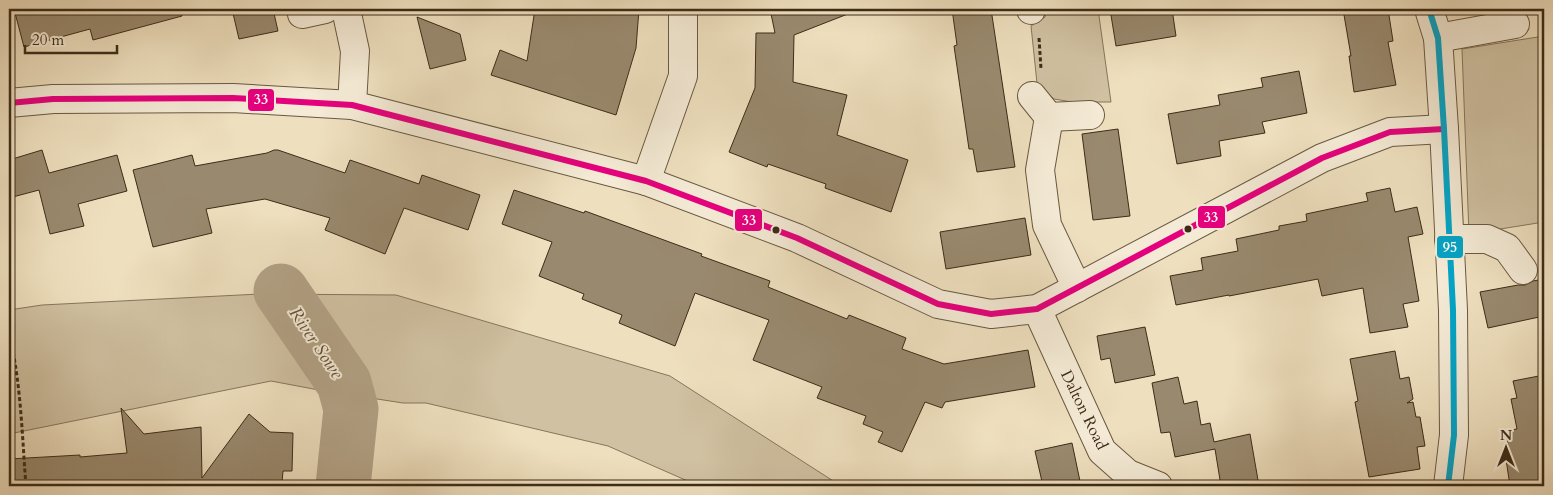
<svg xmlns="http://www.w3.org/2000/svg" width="1553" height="495" font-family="Cardo,serif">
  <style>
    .green { fill: #d0c1a2; stroke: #86765d }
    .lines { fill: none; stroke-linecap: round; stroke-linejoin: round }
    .river { stroke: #b2a286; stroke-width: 55 }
    .building { fill: #99896e; stroke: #3d2c18 }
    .minor-casing { stroke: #695942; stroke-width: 30 }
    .path { stroke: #3d2c18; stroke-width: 3; stroke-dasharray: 4 2.5; stroke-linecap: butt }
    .minor { stroke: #f4ead5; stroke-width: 28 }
    .bus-1-casing { stroke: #f4ead5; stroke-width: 10 }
    .bus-2-casing { stroke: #f4ead5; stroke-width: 10 }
    .bus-1 { stroke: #e5007d; stroke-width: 6 }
    .bus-2 { stroke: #03a3c5; stroke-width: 6 }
    .bus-dot { fill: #3d2c18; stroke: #f4ead5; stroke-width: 2 }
    .labels { text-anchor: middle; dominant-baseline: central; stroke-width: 4; stroke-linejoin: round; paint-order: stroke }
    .street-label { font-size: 16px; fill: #3d2c18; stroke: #f4ead5 }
    .water-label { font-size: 18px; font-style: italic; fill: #604f39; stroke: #f4ead5 }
    .line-badge { stroke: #f4ead5; stroke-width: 2 }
    .badge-label { font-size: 14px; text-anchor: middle; font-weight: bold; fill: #fff }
  </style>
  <rect width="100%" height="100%" fill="#eedfbe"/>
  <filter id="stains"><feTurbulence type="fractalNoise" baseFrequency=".004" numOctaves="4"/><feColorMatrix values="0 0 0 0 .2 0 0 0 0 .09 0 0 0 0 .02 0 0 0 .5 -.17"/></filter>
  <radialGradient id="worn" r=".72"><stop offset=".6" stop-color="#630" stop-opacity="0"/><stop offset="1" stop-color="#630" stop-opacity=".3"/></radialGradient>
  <!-- green -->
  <g class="green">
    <polygon points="1046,9 1098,9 1111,102 1072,102 1054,99 1037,83 1031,26 1045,17"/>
    <polygon points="1544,36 1544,222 1469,234 1462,49"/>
    <polygon points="260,294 396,295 670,376 841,486 699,486 608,446 426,403 403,403 319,390 271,381 9,434 9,310 42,305"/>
  </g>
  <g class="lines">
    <!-- river -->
    <polyline class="river" points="281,291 344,383 351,409 343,486"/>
  </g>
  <!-- building -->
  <g class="building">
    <polygon points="14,9 181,9 182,16 93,40 90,29 24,47"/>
    <polygon points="232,9 273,9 278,31 239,39"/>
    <polygon points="535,9 639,9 636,48 616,115 491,75 500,50 527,61"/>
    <polygon points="770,9 858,9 858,10 794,35 793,82 847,95 837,135 908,160 891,212 825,188 826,184 768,164 767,167 729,152 755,88 756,33 775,33"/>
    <polygon points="952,9 991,9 1015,167 977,172 973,149 969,149 954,46 957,45"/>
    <polygon points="1110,9 1172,9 1176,36 1116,46"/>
    <polygon points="1343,9 1388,9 1393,41 1388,42 1396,85 1354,92 1349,56 1351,56"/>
    <polygon points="417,17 460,34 466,60 430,69"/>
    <polygon points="1299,71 1307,113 1262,122 1265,133 1219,141 1221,156 1177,164 1168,114 1220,105 1218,95 1263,87 1261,78"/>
    <polygon points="1118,129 1130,216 1093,220 1082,134"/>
    <polygon points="42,150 49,173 117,155 127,191 78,204 84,226 50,234 39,190 9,198 9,160"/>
    <polygon points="274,150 278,150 345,173 350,160 419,184 422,175 480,195 468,230 404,208 385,254 325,230 330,218 265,199 206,209 212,233 153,247 133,170 192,155 195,166 267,153"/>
    <polygon points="1390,188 1395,212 1417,207 1423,234 1408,237 1419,301 1403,304 1408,327 1370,333 1363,288 1322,296 1318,279 1229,296 1229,295 1176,305 1170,276 1203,270 1201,258 1238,251 1236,239 1279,230 1279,226 1307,221 1306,214 1368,201 1366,193"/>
    <polygon points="514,190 584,213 585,211 702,254 701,256 770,281 768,287 847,319 849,315 906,338 902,349 944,364 1028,350 1035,387 945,402 942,408 925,402 902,452 878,442 883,432 863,424 866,416 817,398 822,387 753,360 769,320 695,293 675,346 619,323 622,315 582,299 584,294 539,276 552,242 502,224"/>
    <polygon points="1025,218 1031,255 946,269 940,232"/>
    <polygon points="1544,279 1544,316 1488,328 1480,292 1518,285 1525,285 1533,281"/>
    <polygon points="1145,327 1155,375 1115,383 1110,358 1101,360 1097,336"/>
    <polygon points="1395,351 1400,379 1409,377 1413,399 1407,403 1413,402 1416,417 1420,417 1425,446 1417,447 1420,469 1369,477 1355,402 1358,401 1350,359"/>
    <polygon points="1544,375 1544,486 1510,486 1504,446 1508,445 1505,431 1517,429 1511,399 1517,398 1513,381"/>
    <polygon points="1178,377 1184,404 1197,401 1201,425 1210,423 1214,442 1250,434 1259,486 1221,486 1215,449 1175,457 1170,432 1161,433 1152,383"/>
    <polygon points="121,408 144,434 201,427 202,478 249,414 270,432 293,433 292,471 283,471 282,482 250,481 250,485 9,486 9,459 80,455 80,457 127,453"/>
    <polygon points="1072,443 1081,486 1043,486 1035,451"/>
  </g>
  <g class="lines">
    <defs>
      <g id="minor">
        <polyline points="346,9 355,51 352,105"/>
        <polyline points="1429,9 1438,38 1444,129 1453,310 1454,435 1448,486"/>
        <polyline points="1031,10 1031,9"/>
        <polyline points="302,14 325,9"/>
        <polyline points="1438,38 1515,24"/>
        <polyline points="1032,96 1049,117 1090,115"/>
        <polyline points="9,103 53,99 233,98 352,105 646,181 797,238 938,304 991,314 1037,309 1322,158 1390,132 1444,129"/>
        <polyline points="1049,117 1040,170 1047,225 1077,288"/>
        <polyline points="646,181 683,76 683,9"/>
        <polyline points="1449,239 1487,239 1507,248 1523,270"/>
        <polyline points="1037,309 1102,451 1128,474 1158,486"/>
      </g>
    </defs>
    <!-- minor casing -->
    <use href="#minor" class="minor-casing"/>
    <!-- path -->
    <g class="path">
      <polyline points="1039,38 1041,69"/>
      <path d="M 9,333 C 21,382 22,435 26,486"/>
    </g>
    <!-- minor -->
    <use href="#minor" class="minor"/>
    <defs>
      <polyline id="bus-1" points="9,103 53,99 233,98 352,105 646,181 797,238 938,304 991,314 1037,309 1322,158 1390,132 1444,129"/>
      <polyline id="bus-2" points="1429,9 1438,38 1444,129 1453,310 1454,435 1448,486"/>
    </defs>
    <!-- bus-1 casing -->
    <use href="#bus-1" class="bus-1-casing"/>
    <!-- bus-2 casing -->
    <use href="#bus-2" class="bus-2-casing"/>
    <!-- bus-1 -->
    <use href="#bus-1" class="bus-1"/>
    <!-- bus-2 -->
    <use href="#bus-2" class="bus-2"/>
  </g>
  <!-- markers -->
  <g class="bus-dot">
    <circle cx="1188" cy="229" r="4.5"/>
    <circle cx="776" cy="230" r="4.5"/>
  </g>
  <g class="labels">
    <!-- street labels -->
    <g class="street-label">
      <text transform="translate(1084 410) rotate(64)">Dalton Road</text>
    </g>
    <!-- water labels -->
    <g class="water-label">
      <text transform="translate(316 343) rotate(56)">River Sowe</text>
    </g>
  </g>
  <g class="line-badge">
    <rect x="247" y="88" width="28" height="24" rx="5" fill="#e5007d"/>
    <rect x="1197" y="205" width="29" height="24" rx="5" fill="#e5007d"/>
    <rect x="734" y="208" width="29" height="24" rx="5" fill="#e5007d"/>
    <rect x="1436" y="235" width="28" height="24" rx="5" fill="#03a3c5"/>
  </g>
  <g class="badge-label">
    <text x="261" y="104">33</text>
    <text x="1211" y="222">33</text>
    <text x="749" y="225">33</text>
    <text x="1450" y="252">95</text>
  </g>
  <!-- margin -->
  <rect width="1553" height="495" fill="none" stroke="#eedfbe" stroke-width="30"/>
  <rect x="10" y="10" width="1533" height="475" fill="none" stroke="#3d2c18" stroke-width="2.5"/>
  <rect x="15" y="15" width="1523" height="465" fill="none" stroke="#3d2c18"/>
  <!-- north arrow -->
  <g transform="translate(1506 448)" stroke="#f4ead5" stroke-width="4" paint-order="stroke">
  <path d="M0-4L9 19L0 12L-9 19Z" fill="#3d2c18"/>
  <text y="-8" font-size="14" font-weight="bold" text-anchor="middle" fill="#3d2c18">N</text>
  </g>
  <!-- scale -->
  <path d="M25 45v8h92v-8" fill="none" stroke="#3d2c18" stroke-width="2.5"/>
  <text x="32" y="45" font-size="15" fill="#3d2c18" stroke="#f4ead5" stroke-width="4" paint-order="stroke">20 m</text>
  <rect width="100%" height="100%" filter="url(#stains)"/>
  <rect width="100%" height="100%" fill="url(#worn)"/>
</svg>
